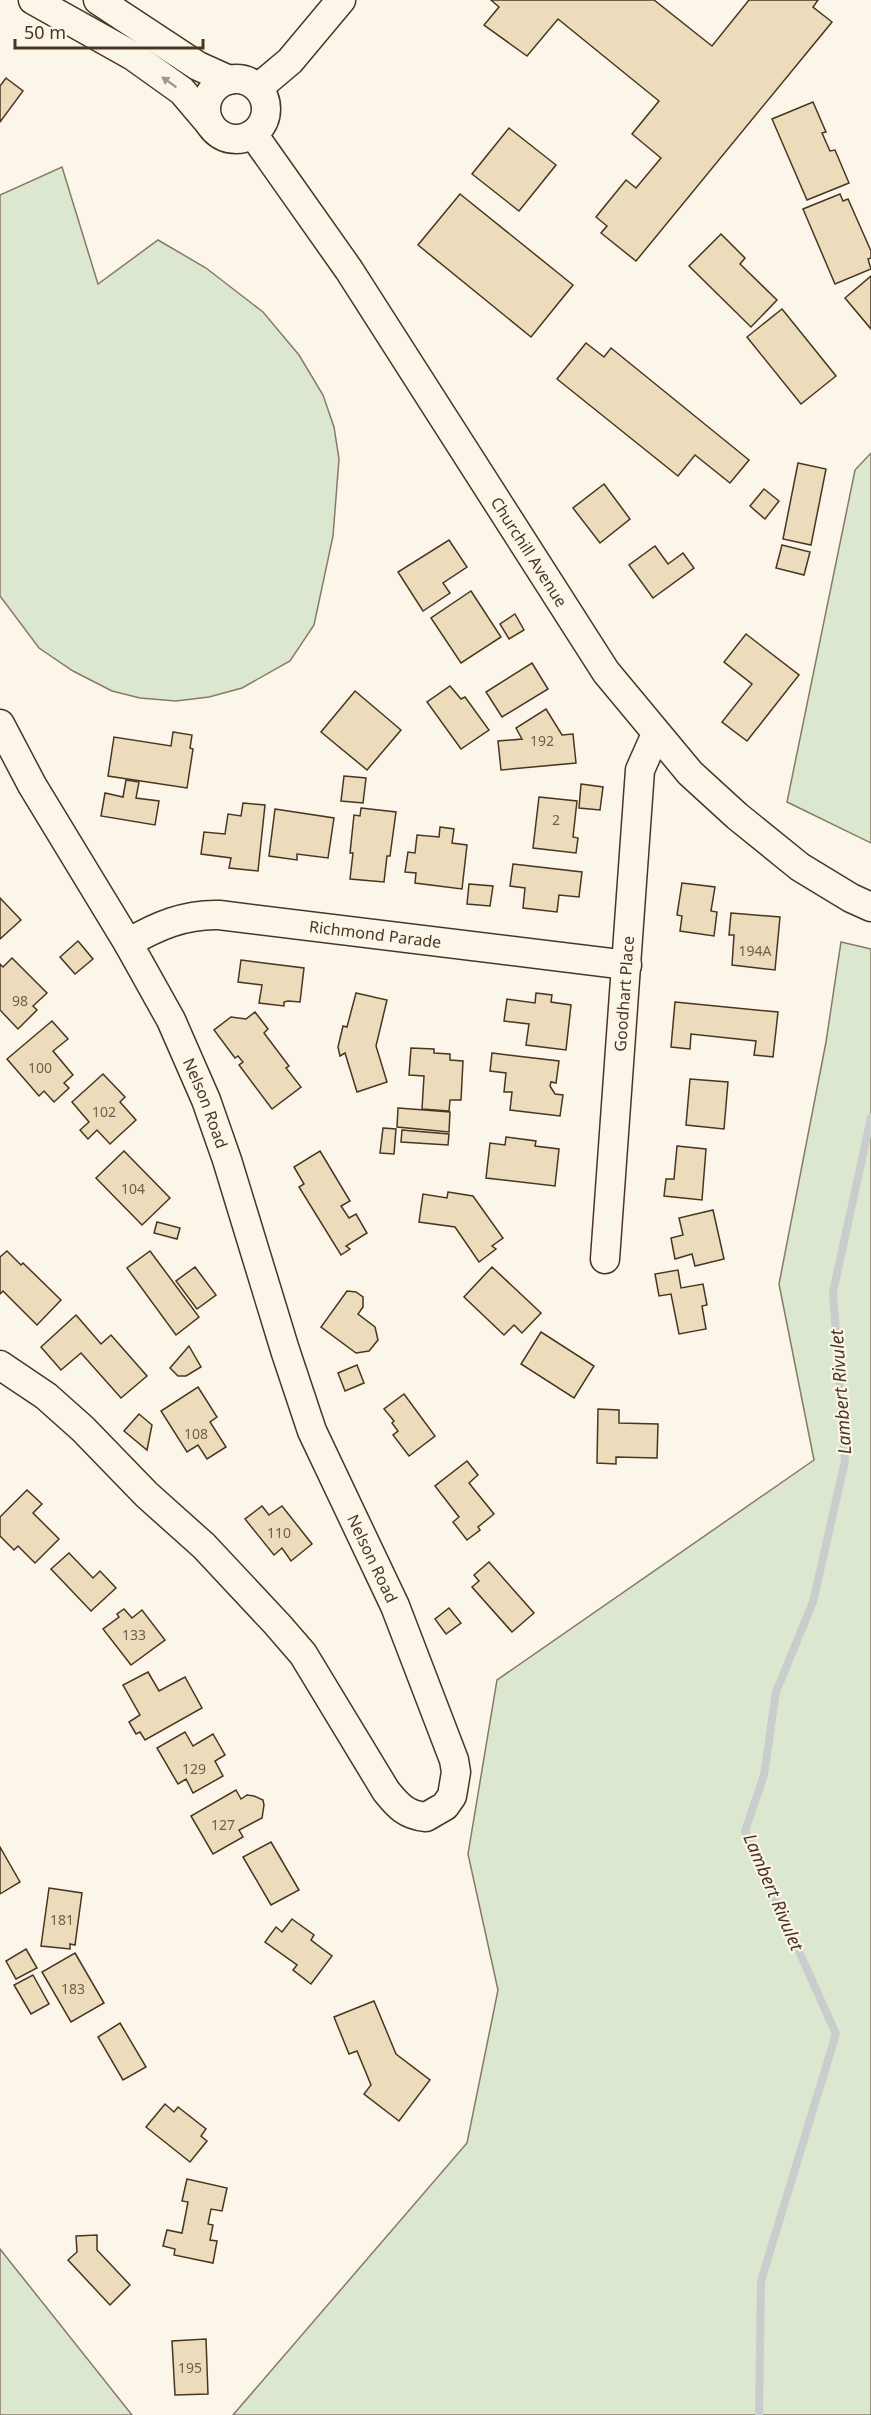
<svg xmlns="http://www.w3.org/2000/svg" width="871" height="2415" font-family="'Noto Sans',sans-serif">
  <style>
    .green { fill: #dce7d0; stroke: #887966; stroke-width: 1.5 }
    .lines { fill: none; stroke-linecap: round; stroke-linejoin: round }
    .stream { stroke: #c9cecd; stroke-width: 8 }
    .building { fill: #ecdcbc; stroke: #4a3520; stroke-width: 1.5 }
    .minor-casing { stroke: #4a3520; stroke-width: 31 }
    .minor { stroke: #fbf6e9; stroke-width: 28 }
    .oneway { fill: #a29684 }
    .labels { text-anchor: middle; dominant-baseline: central; stroke-width: 4.5; stroke-linejoin: round; paint-order: stroke }
    .number-label { font-size: 14px; fill: #725f47 }
    .street-label { font-size: 16px; fill: #4a3520; stroke: #fbf6e9 }
    .water-label { font-size: 18px; font-style: italic; fill: #4a3520; stroke: #fbf6e9 }
  </style>
  <rect width="100%" height="100%" fill="#fbf6e9"/>
  <!-- green -->
  <g class="green">
    <polygon points="62,167 98,284 158,240 206,268 263,312 299,355 323,395 334,427 339,459 333,536 314,625 290,661 242,688 209,697 176,701 140,698 112,691 73,671 39,648 0,596 0,195"/>
    <polygon points="871,453 871,843 787,802 855,470"/>
    <polygon points="841,942 871,949 871,2415 233,2415 467,2143 498,1990 468,1854 497,1680 814,1460 779,1284 826,1042"/>
    <polygon points="0,2249 132,2415 0,2415"/>
  </g>
  <g class="lines">
    <!-- stream -->
    <polyline class="stream" points="759,2415 761,2281 836,2034 745,1831 764,1775 776,1692 813,1602 845,1461 833,1292 871,1118"/>
  </g>
  <!-- building -->
  <g class="building">
    <polygon points="491,0 654,0 712,46 749,0 818,0 813,7 832,22 636,261 601,233 607,226 596,217 626,180 636,188 661,158 632,134 659,101 558,19 527,56 484,25 499,7"/>
    <polygon points="6,78 23,91 0,122 0,86"/>
    <polygon points="813,102 826,132 822,133 830,151 835,150 849,183 807,200 772,119"/>
    <polygon points="509,128 556,165 519,211 472,174"/>
    <polygon points="460,194 573,285 531,337 418,245"/>
    <polygon points="840,194 843,201 848,199 871,251 871,258 868,259 871,269 835,284 803,209"/>
    <polygon points="721,234 745,258 740,264 777,300 751,327 689,266"/>
    <polygon points="871,276 871,329 845,298"/>
    <polygon points="782,309 836,376 801,404 747,337"/>
    <polygon points="586,343 604,357 611,348 749,460 730,483 695,455 678,476 557,379"/>
    <polygon points="798,463 826,469 811,545 783,539"/>
    <polygon points="604,484 630,519 600,543 573,508"/>
    <polygon points="764,489 779,501 765,519 750,506"/>
    <polygon points="449,540 467,567 443,583 450,593 423,611 398,572"/>
    <polygon points="782,545 810,552 804,575 776,568"/>
    <polygon points="655,546 668,564 683,553 694,568 653,598 629,565"/>
    <polygon points="471,591 501,637 461,663 431,618"/>
    <polygon points="515,614 524,630 509,639 500,624"/>
    <polygon points="746,634 799,675 747,741 722,722 752,684 724,662"/>
    <polygon points="532,663 548,689 502,717 486,692"/>
    <polygon points="450,686 461,699 465,697 489,730 461,749 427,702"/>
    <polygon points="355,691 401,730 367,770 321,732"/>
    <polygon points="546,709 562,735 573,734 576,763 501,770 498,741 522,739 516,728"/>
    <polygon points="173,732 192,735 190,748 193,749 187,788 108,776 114,737 171,746"/>
    <polygon points="344,776 366,778 363,803 341,801"/>
    <polygon points="126,780 139,782 136,798 159,801 155,825 101,816 105,793 123,797"/>
    <polygon points="581,784 603,787 600,810 579,808"/>
    <polygon points="539,797 577,801 573,837 578,838 576,853 533,848"/>
    <polygon points="243,803 265,805 258,871 229,868 231,858 201,854 204,832 225,834 228,814 241,816"/>
    <polygon points="361,808 396,812 390,856 387,856 384,882 350,879 353,853 350,853 354,815 360,816"/>
    <polygon points="275,809 334,818 328,858 297,854 297,860 269,856"/>
    <polygon points="440,827 454,829 452,843 467,845 462,889 415,883 416,873 405,872 408,852 415,853 417,835 439,837"/>
    <polygon points="513,864 582,872 579,897 559,895 557,912 523,908 525,888 510,886"/>
    <polygon points="682,883 715,887 711,911 717,912 714,936 680,931 682,916 677,915"/>
    <polygon points="469,884 493,886 490,906 467,904"/>
    <polygon points="0,898 21,920 0,939"/>
    <polygon points="731,913 780,917 775,970 732,965 734,935 729,935"/>
    <polygon points="78,941 93,959 75,974 60,957"/>
    <polygon points="12,958 47,993 33,1006 37,1010 18,1029 0,1010 0,964 3,967"/>
    <polygon points="241,960 304,968 300,1002 288,1001 284,1002 284,1006 259,1003 262,985 238,982"/>
    <polygon points="356,993 387,1000 376,1046 387,1082 357,1092 345,1053 340,1056 338,1047 343,1026 347,1027"/>
    <polygon points="536,993 552,995 551,1002 571,1005 566,1050 526,1045 529,1024 504,1021 507,999 535,1003"/>
    <polygon points="675,1002 778,1012 773,1057 754,1055 756,1041 691,1034 690,1049 671,1047"/>
    <polygon points="255,1012 268,1029 264,1033 289,1066 286,1068 301,1087 272,1109 239,1065 243,1062 238,1056 235,1058 214,1030 231,1017 246,1019"/>
    <polygon points="52,1021 68,1039 53,1051 73,1075 64,1083 69,1088 54,1102 44,1091 39,1096 7,1059"/>
    <polygon points="411,1048 434,1049 434,1053 450,1054 450,1060 463,1061 461,1100 450,1100 449,1111 422,1109 424,1076 409,1075"/>
    <polygon points="492,1053 559,1061 556,1083 551,1082 550,1086 555,1094 563,1095 560,1116 510,1110 512,1092 504,1092 506,1073 490,1071"/>
    <polygon points="103,1074 125,1097 120,1102 136,1120 110,1144 97,1130 88,1139 80,1130 89,1122 72,1102"/>
    <polygon points="690,1079 728,1082 724,1129 686,1125"/>
    <polygon points="398,1108 450,1112 449,1132 397,1127"/>
    <polygon points="383,1128 396,1129 394,1154 380,1153"/>
    <polygon points="402,1130 449,1134 448,1145 401,1142"/>
    <polygon points="506,1137 536,1141 535,1146 559,1149 555,1186 486,1178 490,1143 505,1145"/>
    <polygon points="677,1146 706,1149 702,1200 664,1196 666,1179 674,1179"/>
    <polygon points="124,1151 170,1198 142,1225 96,1178"/>
    <polygon points="320,1151 350,1201 341,1206 349,1218 356,1214 367,1233 346,1246 350,1249 341,1255 299,1187 304,1184 294,1167"/>
    <polygon points="448,1192 473,1196 503,1238 492,1246 496,1249 479,1262 455,1227 419,1222 423,1194 447,1198"/>
    <polygon points="713,1210 724,1259 695,1266 692,1254 675,1259 671,1238 683,1235 679,1218"/>
    <polygon points="157,1222 180,1228 177,1239 154,1233"/>
    <polygon points="7,1251 21,1265 23,1263 61,1300 37,1325 3,1291 0,1294 0,1257"/>
    <polygon points="150,1251 199,1317 176,1335 127,1268"/>
    <polygon points="195,1267 216,1295 197,1309 176,1281"/>
    <polygon points="492,1267 541,1313 522,1333 514,1325 504,1335 464,1297"/>
    <polygon points="678,1270 681,1288 703,1284 707,1305 702,1306 706,1329 679,1334 671,1294 659,1296 655,1274"/>
    <polygon points="347,1291 356,1292 363,1297 363,1307 358,1314 375,1327 378,1340 369,1351 356,1353 321,1327"/>
    <polygon points="76,1315 101,1344 111,1335 147,1376 121,1398 81,1353 61,1370 41,1347"/>
    <polygon points="541,1332 594,1366 574,1398 521,1364"/>
    <polygon points="189,1346 201,1367 186,1376 178,1376 170,1368"/>
    <polygon points="357,1365 364,1383 345,1391 338,1373"/>
    <polygon points="198,1387 217,1417 210,1422 226,1447 207,1459 198,1445 187,1452 161,1411"/>
    <polygon points="404,1394 435,1436 409,1456 393,1435 398,1431 392,1423 394,1421 384,1409"/>
    <polygon points="598,1409 619,1410 619,1423 658,1424 657,1458 616,1457 616,1464 597,1463"/>
    <polygon points="139,1414 152,1425 147,1450 124,1431"/>
    <polygon points="467,1461 478,1475 469,1483 494,1514 478,1527 480,1530 467,1540 453,1522 459,1517 435,1486"/>
    <polygon points="27,1490 42,1504 33,1513 59,1539 35,1563 18,1546 14,1550 0,1536 0,1517"/>
    <polygon points="262,1506 269,1515 282,1506 312,1544 291,1561 282,1548 274,1555 245,1519"/>
    <polygon points="69,1553 93,1578 100,1571 116,1588 91,1611 51,1569"/>
    <polygon points="489,1562 534,1613 512,1632 472,1587 479,1581 474,1575"/>
    <polygon points="449,1608 461,1623 446,1634 435,1619"/>
    <polygon points="124,1609 132,1618 142,1610 165,1640 131,1665 103,1629 119,1617 117,1614"/>
    <polygon points="148,1672 159,1691 185,1677 202,1708 145,1740 140,1732 136,1734 129,1722 140,1715 123,1685"/>
    <polygon points="185,1732 193,1746 213,1734 225,1755 215,1761 223,1776 193,1793 186,1779 178,1784 157,1748"/>
    <polygon points="236,1790 241,1799 247,1795 254,1796 263,1800 264,1805 262,1818 239,1830 243,1837 213,1854 191,1816"/>
    <polygon points="271,1842 299,1890 271,1905 243,1857"/>
    <polygon points="0,1847 20,1882 0,1894"/>
    <polygon points="49,1888 82,1893 75,1945 70,1944 70,1949 41,1946"/>
    <polygon points="292,1919 314,1935 311,1940 332,1956 311,1984 293,1970 297,1965 265,1942 276,1927 282,1932"/>
    <polygon points="26,1949 37,1968 16,1979 6,1961"/>
    <polygon points="75,1953 104,2003 71,2022 42,1972"/>
    <polygon points="33,1975 49,2004 31,2014 14,1985"/>
    <polygon points="374,2001 396,2054 430,2080 399,2121 364,2094 371,2085 357,2051 349,2054 334,2017"/>
    <polygon points="120,2023 146,2067 123,2080 98,2037"/>
    <polygon points="165,2104 174,2112 178,2107 206,2129 201,2136 207,2141 190,2162 146,2127"/>
    <polygon points="187,2179 227,2188 222,2211 211,2209 208,2224 213,2225 210,2240 217,2241 213,2263 174,2255 175,2249 163,2246 167,2230 182,2233 188,2202 182,2201"/>
    <polygon points="97,2235 97,2250 130,2285 110,2305 68,2260 77,2252 76,2236"/>
    <polygon points="206,2339 208,2394 175,2395 172,2341"/>
  </g>
  <g class="lines">
    <defs>
      <g id="minor">
        <polyline points="33,0 133,56 182,91 210,124"/>
        <polyline points="98,0 198,66 229,80"/>
        <circle cx="236" cy="109" r="30"/>
        <polyline points="258,88 290,61 341,0"/>
        <path id="s1" d="M 253,134 L 349,270 L 606,672 L 690,773 L 737,816 L 800,867 L 851,898 L 871,907"/>
        <path id="s2" d="M 0,724 L 32,785 L 128,943 L 171,1020 L 206,1100 L 227,1160 L 285,1350 L 312,1431 L 395,1606 L 454,1760 L 456,1772 L 452,1796 L 445,1806 L 426,1817 C 406,1815 398,1806 386,1791 L 303,1654 L 277,1624 L 204,1546 L 147,1495 L 83,1429 L 46,1396 L 0,1365"/>
        <path id="s3" d="M 128,943 C 157,926 185,914 219,915 L 627,965"/>
        <path id="s4" d="M 605,1259 L 640,770 L 656,734"/>
      </g>
    </defs>
    <!-- minor casing -->
    <use href="#minor" class="minor-casing"/>
    <!-- minor -->
    <use href="#minor" class="minor"/>
  </g>
  <!-- one-way arrows -->
  <defs><path id="oneway-solid" d="M-6-.8H1V-3.2L6.5 0L1 3.2V.8H-6Z" transform="scale(1.5)"/></defs>
  <use class="oneway" href="#oneway-solid" transform="translate(169 82) rotate(-145)"/>
  <g class="labels">
    <!-- number labels -->
    <g class="number-label">
      <text x="542" y="740">192</text>
      <text x="556" y="819">2</text>
      <text x="755" y="950">194A</text>
      <text x="20" y="1000">98</text>
      <text x="40" y="1067">100</text>
      <text x="104" y="1111">102</text>
      <text x="133" y="1188">104</text>
      <text x="196" y="1433">108</text>
      <text x="279" y="1532">110</text>
      <text x="134" y="1634">133</text>
      <text x="194" y="1768">129</text>
      <text x="223" y="1824">127</text>
      <text x="62" y="1919">181</text>
      <text x="73" y="1988">183</text>
      <text x="190" y="2367">195</text>
    </g>
    <!-- street labels -->
    <g class="street-label">
      <text stroke="none"><textPath href="#s1" startOffset="501">Churchill Avenue</textPath></text>
      <text stroke="none"><textPath href="#s3" startOffset="254">Richmond Parade</textPath></text>
      <text stroke="none"><textPath href="#s4" startOffset="266">Goodhart Place</textPath></text>
      <text stroke="none"><textPath href="#s2" startOffset="432">Nelson Road</textPath></text>
      <text stroke="none"><textPath href="#s2" startOffset="918">Nelson Road</textPath></text>
    </g>
    <!-- water labels -->
    <g class="water-label">
      <text transform="translate(840 1392) rotate(-94)">Lambert Rivulet</text>
      <text transform="translate(774 1892) rotate(67)">Lambert Rivulet</text>
    </g>
  </g>
  <!-- scale -->
  <path d="M15 39v9h188v-9" fill="none" stroke="#4a3520" stroke-width="3"/>
  <text x="24" y="39" font-size="18" fill="#4a3520" stroke="#fbf6e9" stroke-width="4.5" paint-order="stroke">50 m</text>
</svg>
